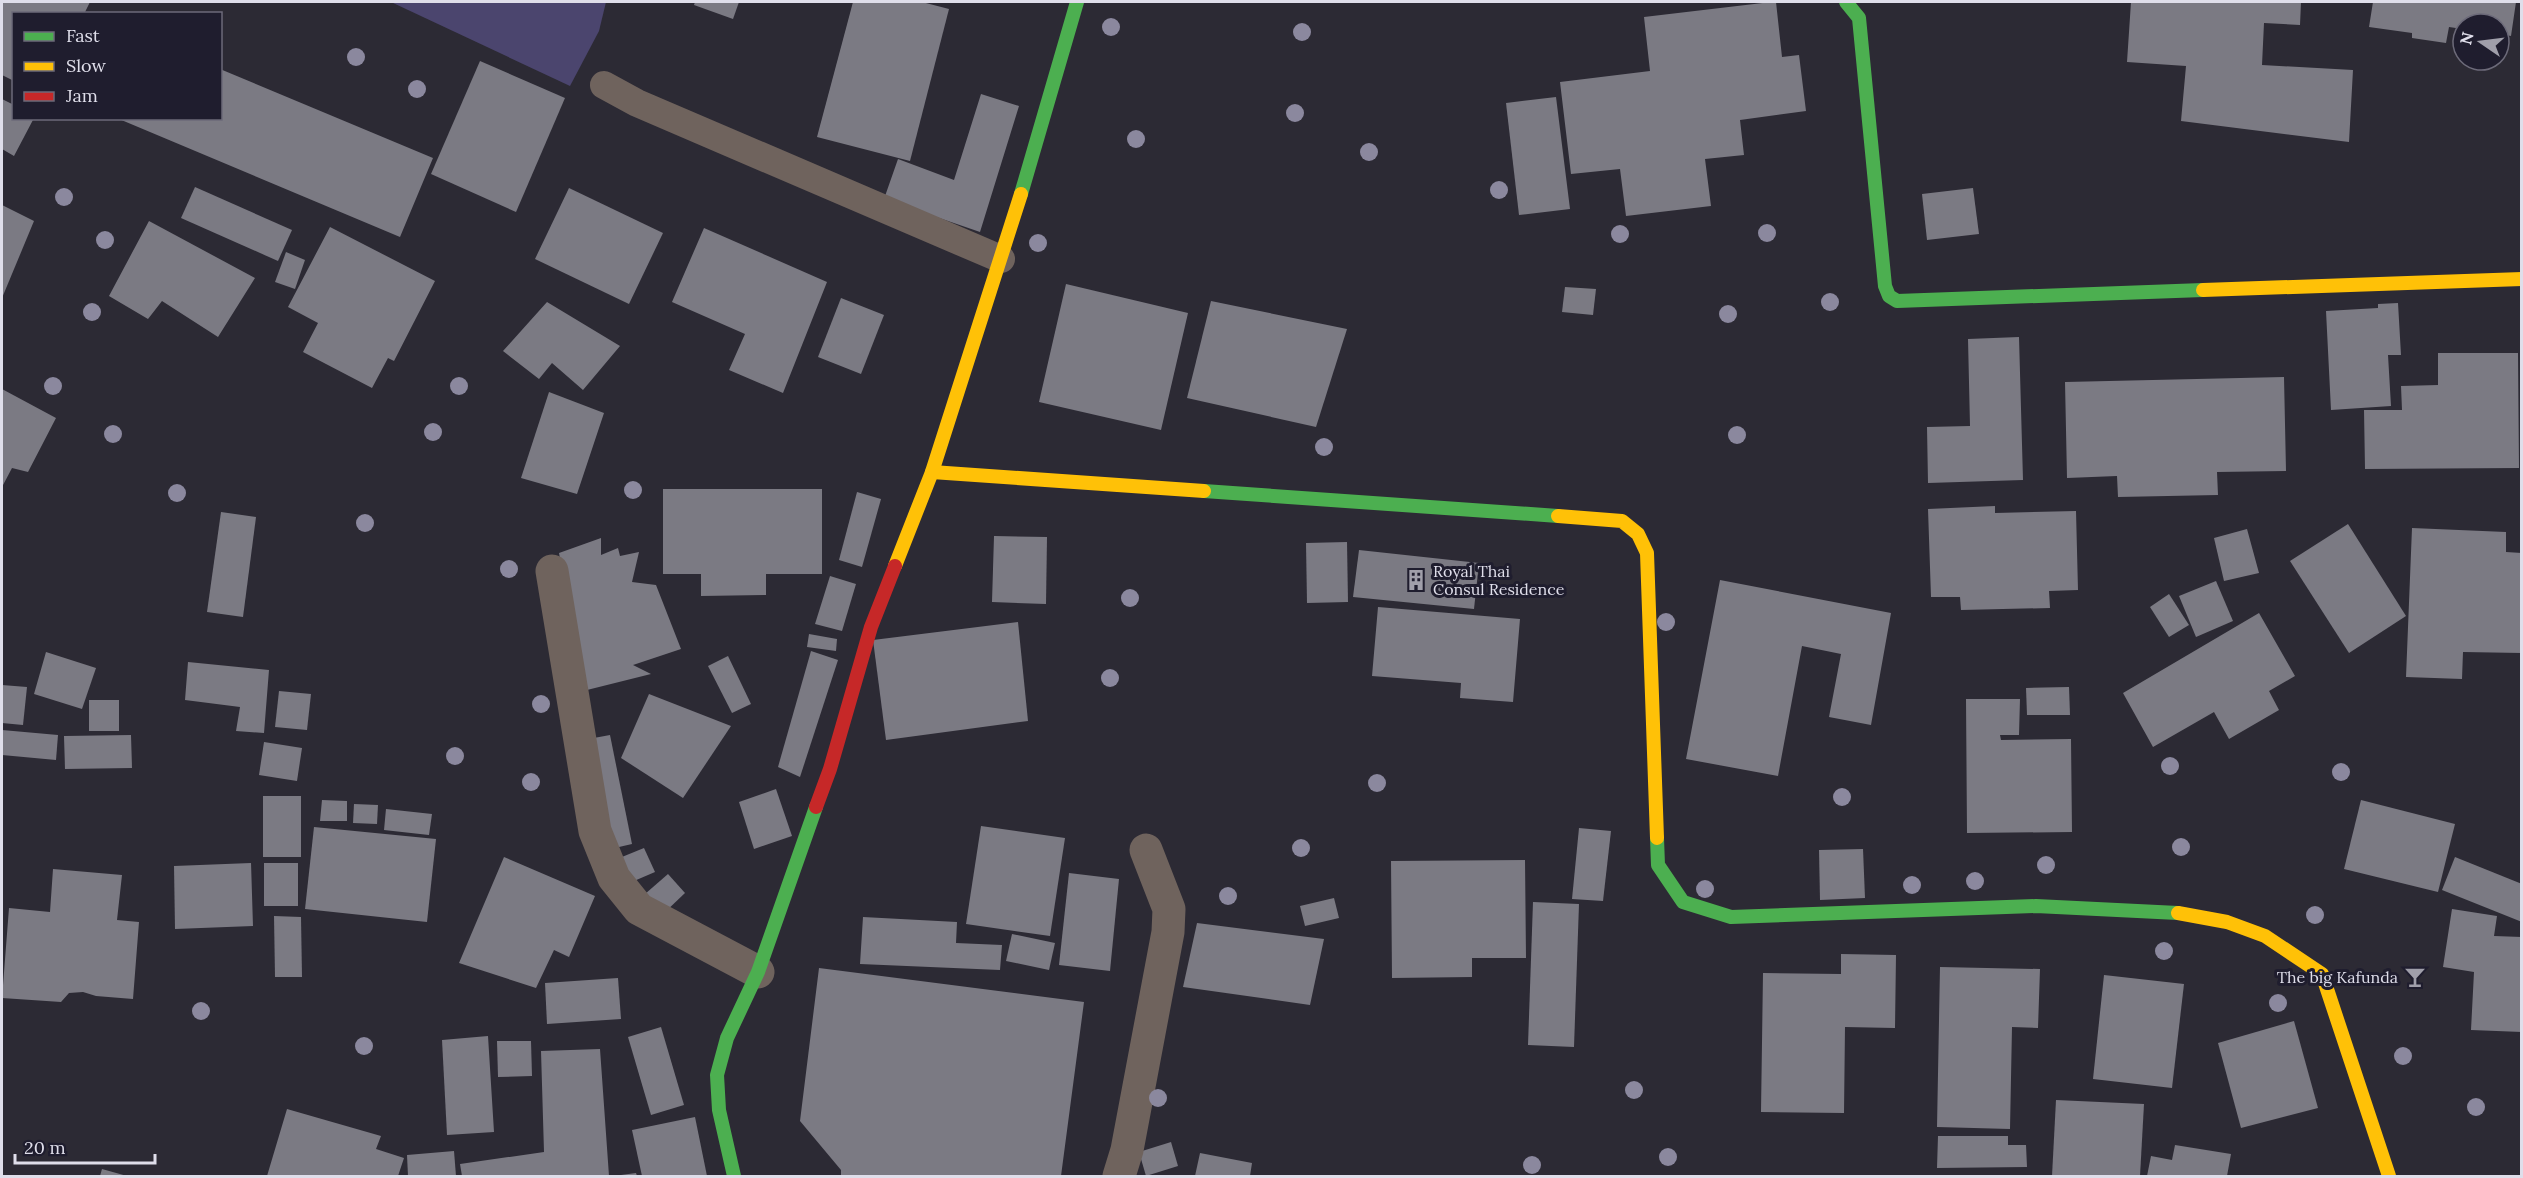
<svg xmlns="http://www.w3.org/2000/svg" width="2523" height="1178" font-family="Lora,serif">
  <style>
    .forest { fill: #4b456e }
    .building { fill: #7b7a83 }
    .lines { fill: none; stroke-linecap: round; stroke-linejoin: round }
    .lane { stroke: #6f635d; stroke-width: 28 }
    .street { stroke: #6f635d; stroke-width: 33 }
    .fast { stroke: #4caf50; stroke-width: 14 }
    .slow { stroke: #ffc107; stroke-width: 14 }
    .jam { stroke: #c62828; stroke-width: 14 }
    .tree { fill: #8b889e }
    .labels { text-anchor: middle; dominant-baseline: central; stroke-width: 6; stroke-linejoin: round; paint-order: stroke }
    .poi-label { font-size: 16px; fill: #dfdeea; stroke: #1f1d2e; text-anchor: start }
  </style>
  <rect width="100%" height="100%" fill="#2c2a34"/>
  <!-- forest -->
  <polygon class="forest" points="391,2 606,2 599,31 570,86"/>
  <!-- building -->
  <g class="building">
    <polygon points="2,2 90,2 84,14 14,14 14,81 2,75"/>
    <polygon points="695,2 739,2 733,19 694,5"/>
    <polygon points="853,2 922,2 949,9 910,161 817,137"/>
    <polygon points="1771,2 1776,2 1782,57 1799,55 1806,111 1740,120 1744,155 1705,159 1711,206 1626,216 1620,169 1571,174 1560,82 1650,71 1644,17"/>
    <polygon points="2131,2 2301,2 2300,25 2264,23 2262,65 2353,70 2349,142 2181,121 2186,66 2127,62"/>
    <polygon points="2373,2 2516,2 2511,36 2499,34 2499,24 2463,24 2463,29 2449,27 2446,43 2412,38 2412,33 2369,27"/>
    <polygon points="480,61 565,98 516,212 431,174"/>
    <polygon points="220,69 433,158 400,237 119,119 220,118"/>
    <polygon points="981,94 1019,106 980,232 884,199 898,159 954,180"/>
    <polygon points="1556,97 1570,209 1519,215 1506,103"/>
    <polygon points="2,99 14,105 14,118 34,118 14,156 2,149"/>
    <polygon points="195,187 292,230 278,261 181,218"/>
    <polygon points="569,188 663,233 629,304 535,259"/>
    <polygon points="1973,188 1979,234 1927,240 1922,194"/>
    <polygon points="2,205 34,221 2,298"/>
    <polygon points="149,221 255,278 218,337 162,301 148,319 109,296"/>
    <polygon points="330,227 435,281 394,361 388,358 372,388 303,352 318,323 288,307"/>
    <polygon points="704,228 827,282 783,393 729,370 745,334 672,302"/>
    <polygon points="286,252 305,260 295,289 275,282"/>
    <polygon points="1066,284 1188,313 1161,430 1039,402"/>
    <polygon points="1565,287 1596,289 1593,315 1562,312"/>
    <polygon points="841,298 884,315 861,374 818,357"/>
    <polygon points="1211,301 1347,329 1316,427 1187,398"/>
    <polygon points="547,302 620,346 583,390 552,363 539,379 503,351"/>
    <polygon points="2398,303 2401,355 2388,355 2391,406 2331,410 2326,311 2378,308 2378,304"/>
    <polygon points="2019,337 2023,480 1928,483 1927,427 1970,426 1968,339"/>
    <polygon points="2438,353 2518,353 2519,468 2365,469 2364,410 2402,410 2401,386 2438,385"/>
    <polygon points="2284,377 2286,471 2217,472 2218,495 2118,497 2117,476 2067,478 2065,382"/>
    <polygon points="2,389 56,418 28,472 12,468 2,487"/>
    <polygon points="549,392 604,413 577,494 521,478"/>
    <polygon points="663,489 822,489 822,574 766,574 766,595 701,596 701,574 663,574"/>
    <polygon points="857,492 881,499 862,567 839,560"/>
    <polygon points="1995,506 1995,513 2076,511 2078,590 2049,591 2050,608 1961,610 1960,597 1931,597 1928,509"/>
    <polygon points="221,512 256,517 243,617 207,612"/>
    <polygon points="2348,524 2406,616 2349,653 2290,561"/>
    <polygon points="2412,528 2506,532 2506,552 2522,553 2522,653 2463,652 2462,679 2406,677"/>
    <polygon points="2247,529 2259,573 2224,581 2214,538"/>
    <polygon points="994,536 1047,537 1046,604 992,602"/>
    <polygon points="601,538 601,555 618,548 620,556 639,552 632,582 656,585 681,649 633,665 651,674 583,691 559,553"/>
    <polygon points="1347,542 1348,602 1307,603 1306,543"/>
    <polygon points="1359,550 1479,563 1474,609 1353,597"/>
    <polygon points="830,576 856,584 842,631 815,624"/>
    <polygon points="1720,580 1891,613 1871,725 1829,717 1841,654 1802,646 1778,776 1686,759"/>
    <polygon points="2216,581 2233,621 2196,637 2179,596"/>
    <polygon points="2169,594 2189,625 2169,637 2150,607"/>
    <polygon points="1378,607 1520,619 1513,702 1460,698 1461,683 1372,676"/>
    <polygon points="2259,613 2295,676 2269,691 2279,710 2229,739 2214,712 2153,747 2123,693"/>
    <polygon points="1018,622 1028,721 886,740 873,640"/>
    <polygon points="809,634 837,639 836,651 807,647"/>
    <polygon points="811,651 838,660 800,777 778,767"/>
    <polygon points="46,652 96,668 82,709 34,694"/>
    <polygon points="728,656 751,704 732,713 708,666"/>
    <polygon points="188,662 269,670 264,733 236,731 240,707 185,700"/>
    <polygon points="2,685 27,687 23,725 2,723"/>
    <polygon points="2069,687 2070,715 2027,715 2026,688"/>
    <polygon points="279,691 311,694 307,730 275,727"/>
    <polygon points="649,694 731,726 683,798 621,758"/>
    <polygon points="1966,699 2020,699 2019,735 2000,735 2001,740 2071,739 2072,832 1967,833"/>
    <rect x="89" y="700" width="30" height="31"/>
    <polygon points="2,730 58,735 56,760 2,755"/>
    <polygon points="131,735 132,768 65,769 64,736"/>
    <polygon points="610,735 632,844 606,850 583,740"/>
    <polygon points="264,742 302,748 297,781 259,775"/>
    <polygon points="776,789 792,836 754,849 739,802"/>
    <rect x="263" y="796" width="38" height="61"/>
    <polygon points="322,800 347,801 347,821 320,821"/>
    <polygon points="2361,800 2455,824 2438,892 2344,869"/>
    <polygon points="354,804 378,805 377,824 353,823"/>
    <polygon points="386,809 432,814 429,835 384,830"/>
    <polygon points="981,826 1065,838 1050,936 966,924"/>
    <polygon points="314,827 436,839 427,922 305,909"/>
    <polygon points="1579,828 1611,831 1603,901 1572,899"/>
    <polygon points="644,848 655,872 627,884 617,859"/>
    <polygon points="1863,849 1865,898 1820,900 1819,850"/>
    <polygon points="504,857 595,896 569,957 554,950 536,988 459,963"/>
    <polygon points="2455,857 2522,884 2522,922 2442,890"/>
    <polygon points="1525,860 1526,958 1472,958 1472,977 1392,978 1391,861"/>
    <polygon points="251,863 253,926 175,929 174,866"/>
    <rect x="264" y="863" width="34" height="43"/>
    <polygon points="53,869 122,875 117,920 139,922 133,999 96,996 83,992 69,993 61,1002 2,998 9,908 50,912"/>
    <polygon points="1069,873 1119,879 1110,971 1059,965"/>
    <polygon points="668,874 685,893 663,914 645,894"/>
    <polygon points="1334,898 1339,918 1305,926 1300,906"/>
    <polygon points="1533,902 1579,904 1574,1047 1528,1045"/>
    <polygon points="2452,909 2497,916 2494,936 2522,937 2522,1032 2471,1030 2474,972 2443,967"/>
    <polygon points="274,916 301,917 302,977 275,977"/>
    <polygon points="863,917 957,922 956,943 1002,945 1000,970 860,964"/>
    <polygon points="1197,923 1324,939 1310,1005 1183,987"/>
    <polygon points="1012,934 1055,943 1049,970 1006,961"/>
    <polygon points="1841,954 1896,955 1895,1028 1845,1027 1844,1113 1761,1112 1763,973 1841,974"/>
    <polygon points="1940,967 2040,969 2038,1028 2012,1027 2010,1129 1937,1127"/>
    <polygon points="819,968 1084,1002 1061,1176 841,1176 841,1170 800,1121"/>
    <polygon points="2104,975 2184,984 2172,1088 2093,1079"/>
    <polygon points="618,978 621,1019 547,1024 545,983"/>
    <polygon points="2294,1021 2318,1108 2241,1128 2218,1043"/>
    <polygon points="661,1027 684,1105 651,1115 628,1037"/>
    <polygon points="488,1036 494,1132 447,1135 442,1040"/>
    <polygon points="497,1041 531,1041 532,1076 498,1077"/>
    <polygon points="600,1049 609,1176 462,1176 460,1164 544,1152 541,1051"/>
    <polygon points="2056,1100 2144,1104 2140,1176 2052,1176"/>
    <polygon points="287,1109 381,1136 376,1149 404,1158 398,1176 267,1176"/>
    <polygon points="695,1117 707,1176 642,1176 632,1130"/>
    <polygon points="1938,1136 2008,1136 2008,1145 2026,1145 2027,1167 1937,1168"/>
    <polygon points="1171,1142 1178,1166 1146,1176 1139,1152"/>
    <polygon points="2175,1145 2231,1154 2227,1176 2147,1176 2151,1156 2172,1160"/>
    <polygon points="454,1151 456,1176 408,1176 407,1155"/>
    <polygon points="1200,1153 1252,1163 1250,1176 1195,1176"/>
    <polygon points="102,1169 127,1176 100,1176"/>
    <polygon points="636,1173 637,1176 621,1176 621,1175"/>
  </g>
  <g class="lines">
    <!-- lane -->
    <polyline class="lane" points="604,85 637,103 1001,259"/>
    <!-- street -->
    <g class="street">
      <polyline points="552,571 595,831 614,878 639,909 758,972"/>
      <polyline points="1119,1176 1127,1150 1168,932 1169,909 1146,850"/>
    </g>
    <!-- fast -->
    <g class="fast">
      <polyline points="1846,2 1859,18 1885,286 1889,296 1897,301 2203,290"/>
      <polyline points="1021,194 1077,2"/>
      <polyline points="1204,491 1558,516"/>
      <polyline points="1657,838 1658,865 1683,902 1731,917 2036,906 2178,913"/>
      <polyline points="734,1176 719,1110 717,1075 727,1038 758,972 816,807"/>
    </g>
    <!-- slow -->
    <g class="slow">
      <polyline points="2203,290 2522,279"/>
      <polyline points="932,472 1204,491"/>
      <polyline points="1558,516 1622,521 1638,534 1647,553 1657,838"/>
      <polyline points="895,566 932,472 1021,194"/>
      <polyline points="2178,913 2227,922 2265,936 2322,974 2389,1176"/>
    </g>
    <!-- jam -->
    <polyline class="jam" points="816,807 830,769 871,627 895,566"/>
  </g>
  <!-- trees -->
  <g class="tree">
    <circle cx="1111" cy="27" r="9"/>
    <circle cx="1302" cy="32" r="9"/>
    <circle cx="356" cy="57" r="9"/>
    <circle cx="417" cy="89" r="9"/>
    <circle cx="1295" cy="113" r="9"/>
    <circle cx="1136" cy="139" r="9"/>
    <circle cx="1369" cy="152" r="9"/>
    <circle cx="1499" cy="190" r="9"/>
    <circle cx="64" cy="197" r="9"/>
    <circle cx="1767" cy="233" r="9"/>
    <circle cx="1620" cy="234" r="9"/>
    <circle cx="105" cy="240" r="9"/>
    <circle cx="1038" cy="243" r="9"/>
    <circle cx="1830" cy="302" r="9"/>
    <circle cx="92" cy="312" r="9"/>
    <circle cx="1728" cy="314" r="9"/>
    <circle cx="53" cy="386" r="9"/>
    <circle cx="459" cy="386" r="9"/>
    <circle cx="433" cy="432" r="9"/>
    <circle cx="113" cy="434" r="9"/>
    <circle cx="1737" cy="435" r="9"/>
    <circle cx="1324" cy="447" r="9"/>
    <circle cx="633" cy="490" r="9"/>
    <circle cx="177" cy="493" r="9"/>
    <circle cx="365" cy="523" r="9"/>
    <circle cx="509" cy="569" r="9"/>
    <circle cx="1130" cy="598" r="9"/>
    <circle cx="1666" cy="622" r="9"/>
    <circle cx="1110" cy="678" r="9"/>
    <circle cx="541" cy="704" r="9"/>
    <circle cx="455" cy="756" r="9"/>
    <circle cx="2170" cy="766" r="9"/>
    <circle cx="2341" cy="772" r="9"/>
    <circle cx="531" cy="782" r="9"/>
    <circle cx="1377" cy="783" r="9"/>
    <circle cx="1842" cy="797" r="9"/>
    <circle cx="2181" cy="847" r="9"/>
    <circle cx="1301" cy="848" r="9"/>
    <circle cx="2046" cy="865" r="9"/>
    <circle cx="1975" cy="881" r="9"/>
    <circle cx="1912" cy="885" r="9"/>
    <circle cx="1705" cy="889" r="9"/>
    <circle cx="1228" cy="896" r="9"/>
    <circle cx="2315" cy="915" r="9"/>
    <circle cx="2164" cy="951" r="9"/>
    <circle cx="2278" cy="1003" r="9"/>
    <circle cx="201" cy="1011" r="9"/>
    <circle cx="364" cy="1046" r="9"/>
    <circle cx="2403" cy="1056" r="9"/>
    <circle cx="1634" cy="1090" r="9"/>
    <circle cx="1158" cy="1098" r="9"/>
    <circle cx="2476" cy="1107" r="9"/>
    <circle cx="1668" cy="1157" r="9"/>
    <circle cx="1532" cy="1165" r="9"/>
  </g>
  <!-- icons -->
  <defs>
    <symbol id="building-bare" viewBox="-9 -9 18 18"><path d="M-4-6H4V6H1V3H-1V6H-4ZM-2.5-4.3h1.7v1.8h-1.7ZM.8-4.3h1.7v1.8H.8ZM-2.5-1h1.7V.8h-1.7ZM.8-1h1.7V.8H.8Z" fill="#a09faa" stroke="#1f1d2e" stroke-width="2.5" paint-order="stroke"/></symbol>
    <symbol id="bar-bare" viewBox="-9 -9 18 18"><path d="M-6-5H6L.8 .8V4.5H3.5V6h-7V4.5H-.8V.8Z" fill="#a09faa" stroke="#1f1d2e" stroke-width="2.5" paint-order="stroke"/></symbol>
  </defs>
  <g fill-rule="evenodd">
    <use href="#building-bare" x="1401" y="565" width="30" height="30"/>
    <use href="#bar-bare" x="2400" y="962" width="30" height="30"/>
  </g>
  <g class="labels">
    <!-- poi labels -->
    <g class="poi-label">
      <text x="1433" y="571">Royal Thai<tspan x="1433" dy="18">Consul Residence</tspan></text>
      <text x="2398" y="977" text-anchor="end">The big Kafunda</text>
    </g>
  </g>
  <!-- border -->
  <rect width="2523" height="1178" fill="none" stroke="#dfdeea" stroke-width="6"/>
  <!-- legend -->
  <rect x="12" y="12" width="210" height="108" fill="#1f1d2e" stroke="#6c6a79" stroke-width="1.5"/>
  <rect x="24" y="32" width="30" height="9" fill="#4caf50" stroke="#6c6a79" stroke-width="1.5"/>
  <text x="66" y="42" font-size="18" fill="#dfdeea">Fast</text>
  <rect x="24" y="62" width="30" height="9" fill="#ffc107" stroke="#6c6a79" stroke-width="1.5"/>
  <text x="66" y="72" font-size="18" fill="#dfdeea">Slow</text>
  <rect x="24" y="92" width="30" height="9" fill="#c62828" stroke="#6c6a79" stroke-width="1.5"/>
  <text x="66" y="102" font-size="18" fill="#dfdeea">Jam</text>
  <!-- north arrow -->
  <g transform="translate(2481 42) rotate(284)"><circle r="28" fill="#1f1d2e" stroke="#6c6a79" stroke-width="1.5"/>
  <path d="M0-4.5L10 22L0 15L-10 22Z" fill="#a09faa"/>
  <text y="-9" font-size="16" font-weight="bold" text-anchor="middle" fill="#dfdeea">N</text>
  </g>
  <!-- scale -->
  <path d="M15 1154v9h140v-9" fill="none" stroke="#dfdeea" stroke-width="3"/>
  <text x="24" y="1154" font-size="18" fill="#dfdeea" stroke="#1f1d2e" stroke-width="4.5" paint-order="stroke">20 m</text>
</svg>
